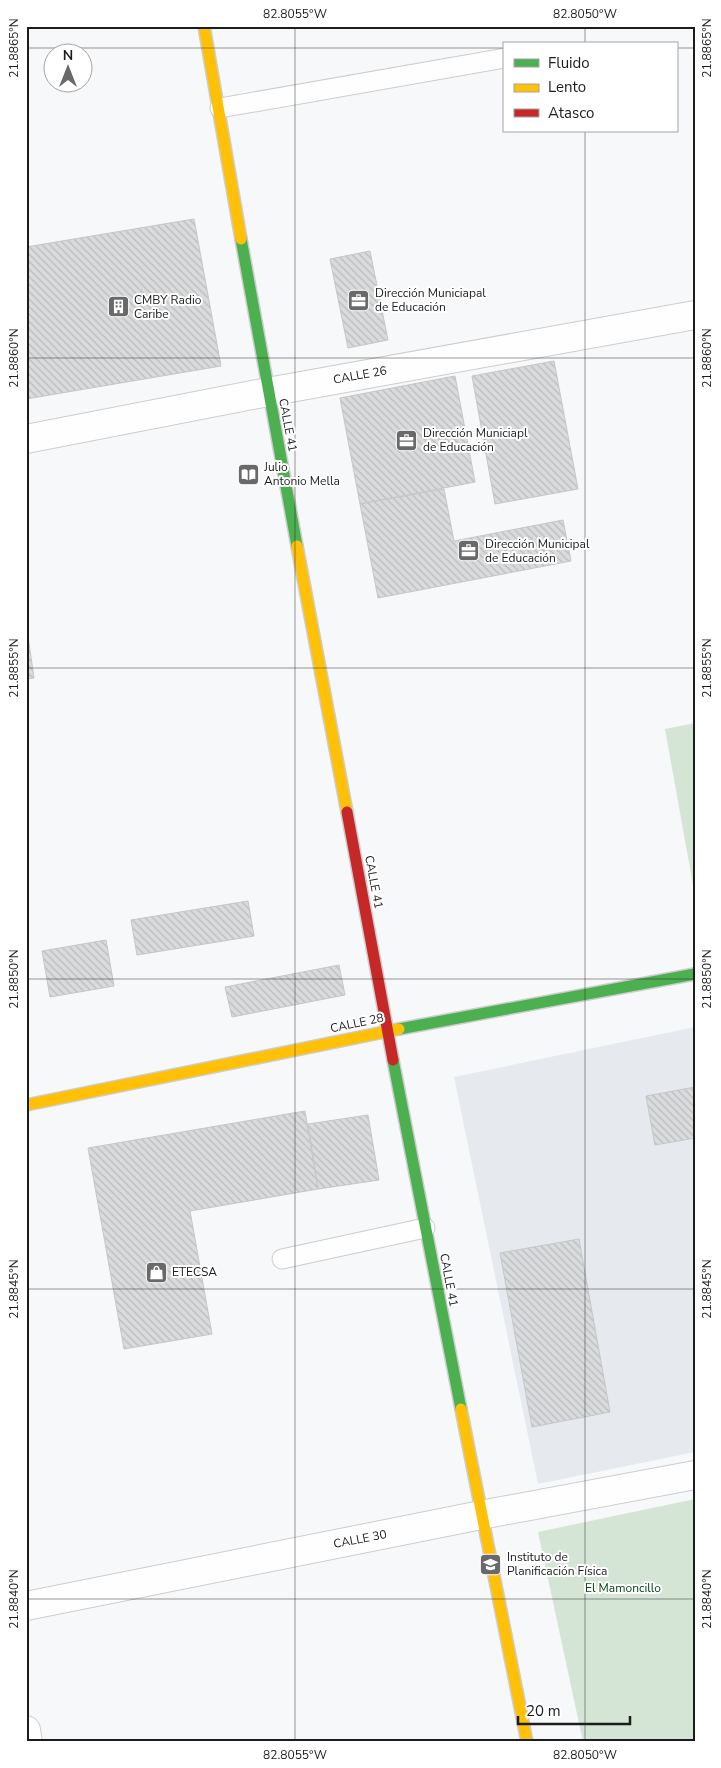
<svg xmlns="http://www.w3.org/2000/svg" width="721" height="1768" font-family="'Nunito Sans',sans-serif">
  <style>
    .built { fill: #e6e9ee }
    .green { fill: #d4e5d6 }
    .building { fill: url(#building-back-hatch); stroke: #c6c6c7 }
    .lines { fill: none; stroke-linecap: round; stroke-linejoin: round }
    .lane-casing { stroke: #cccdce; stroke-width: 21 }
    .street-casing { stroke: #cccdce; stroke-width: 30 }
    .fast-casing { stroke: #cccdce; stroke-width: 14 }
    .slow-casing { stroke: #cccdce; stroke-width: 14 }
    .jam-casing { stroke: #cccdce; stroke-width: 14 }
    .lane { stroke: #fefefe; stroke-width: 19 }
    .street { stroke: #fefefe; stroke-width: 28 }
    .fast { stroke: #4caf50; stroke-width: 11 }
    .slow { stroke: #ffc107; stroke-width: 11 }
    .jam { stroke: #c62828; stroke-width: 11 }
    .ticks { fill: none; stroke: #1c1c1d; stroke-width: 1; stroke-opacity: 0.45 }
    .labels { text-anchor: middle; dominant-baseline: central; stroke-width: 4; stroke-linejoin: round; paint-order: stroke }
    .poi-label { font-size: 12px; fill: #1c1c1d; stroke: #fff; text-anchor: start }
    .street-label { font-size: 12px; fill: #1c1c1d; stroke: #fff }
    .park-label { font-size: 12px; fill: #024412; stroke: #fff }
    .neatline { fill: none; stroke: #1c1c1d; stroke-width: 2 }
    .ticks-label { font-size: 12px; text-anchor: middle; fill: #1c1c1d }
  </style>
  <defs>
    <pattern id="building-back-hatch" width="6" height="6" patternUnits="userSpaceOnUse" patternTransform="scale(1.25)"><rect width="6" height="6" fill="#dadbdc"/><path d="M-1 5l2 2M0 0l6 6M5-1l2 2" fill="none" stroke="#babbbc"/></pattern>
  </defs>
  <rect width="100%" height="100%" fill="#f7f8f9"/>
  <!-- built -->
  <polygon class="built" points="695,1027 695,1452 538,1484 454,1077"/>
  <!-- green -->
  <g class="green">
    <polygon points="695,723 695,896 665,729"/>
    <polygon points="695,1499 695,1742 583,1742 538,1532"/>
  </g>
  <!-- building -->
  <g class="building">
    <polygon points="194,219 221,366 26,399 26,247"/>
    <polygon points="370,251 388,340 348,348 330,259"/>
    <polygon points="554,361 578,489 495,504 472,376"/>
    <polygon points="455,376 475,482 360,504 340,398"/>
    <polygon points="444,489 454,541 563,520 571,561 378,598 360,504"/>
    <polygon points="26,622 34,678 26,679"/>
    <polygon points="248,901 254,936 137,955 131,920"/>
    <polygon points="106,940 114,986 50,997 42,951"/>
    <polygon points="339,965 345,995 232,1017 225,987"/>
    <polygon points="695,1087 695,1138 655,1145 646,1096"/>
    <polygon points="305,1111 318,1189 190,1211 212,1334 124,1349 88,1148"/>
    <polygon points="368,1115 379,1180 318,1189 308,1124"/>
    <polygon points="579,1239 610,1412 532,1427 500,1253"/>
  </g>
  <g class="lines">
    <defs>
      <g id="lane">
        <polyline points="220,108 505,58"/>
        <polyline points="282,1259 425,1228"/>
      </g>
      <g id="street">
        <polyline points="26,439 268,392 695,315"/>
        <polyline points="26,1606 481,1515 695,1475"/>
        <polyline points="26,1730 28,1742"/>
      </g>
      <g id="fast">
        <polyline points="241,239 297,546"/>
        <polyline points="399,1029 695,974"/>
        <polyline points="393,1060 461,1409"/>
      </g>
      <g id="slow">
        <polyline points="204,26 241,239"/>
        <polyline points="297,546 347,812"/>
        <polyline points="26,1105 399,1029"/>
        <polyline points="461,1409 527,1742"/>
      </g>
      <polyline id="jam" points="347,812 393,1060"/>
    </defs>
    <!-- lane casing -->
    <use href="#lane" class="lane-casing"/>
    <!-- street casing -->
    <use href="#street" class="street-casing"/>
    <!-- fast casing -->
    <use href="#fast" class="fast-casing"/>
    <!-- slow casing -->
    <use href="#slow" class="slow-casing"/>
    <!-- jam casing -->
    <use href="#jam" class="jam-casing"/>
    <!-- lane -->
    <use href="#lane" class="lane"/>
    <!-- street -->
    <use href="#street" class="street"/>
    <!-- fast -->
    <use href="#fast" class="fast"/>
    <!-- slow -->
    <use href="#slow" class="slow"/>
    <!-- jam -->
    <use href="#jam" class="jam"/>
  </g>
  <!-- ticks -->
  <path class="ticks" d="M 295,26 L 295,1742M 585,26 L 585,44M 26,48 L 505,48M 677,48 L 695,48M 585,131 L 585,1742M 26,358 L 695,358M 26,668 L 695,668M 26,979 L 695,979M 26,1289 L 695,1289M 26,1599 L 695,1599"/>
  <!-- icons -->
  <defs>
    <symbol id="office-square" viewBox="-11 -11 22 22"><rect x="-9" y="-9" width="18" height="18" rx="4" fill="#69696a" stroke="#fff"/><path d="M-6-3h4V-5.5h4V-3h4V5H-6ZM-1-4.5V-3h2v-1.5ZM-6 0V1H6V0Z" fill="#fff"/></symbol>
    <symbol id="building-square" viewBox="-11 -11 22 22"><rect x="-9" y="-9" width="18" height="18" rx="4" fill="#69696a" stroke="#fff"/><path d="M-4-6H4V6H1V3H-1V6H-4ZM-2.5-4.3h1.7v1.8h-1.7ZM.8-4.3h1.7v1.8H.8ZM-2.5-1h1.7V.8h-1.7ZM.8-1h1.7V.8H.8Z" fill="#fff"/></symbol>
    <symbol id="library-square" viewBox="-11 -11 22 22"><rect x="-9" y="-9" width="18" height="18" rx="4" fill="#69696a" stroke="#fff"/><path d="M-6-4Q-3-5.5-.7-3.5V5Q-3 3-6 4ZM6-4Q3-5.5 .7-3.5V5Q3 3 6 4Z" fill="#fff"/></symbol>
    <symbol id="shop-square" viewBox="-11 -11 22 22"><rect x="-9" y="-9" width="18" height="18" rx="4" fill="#69696a" stroke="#fff"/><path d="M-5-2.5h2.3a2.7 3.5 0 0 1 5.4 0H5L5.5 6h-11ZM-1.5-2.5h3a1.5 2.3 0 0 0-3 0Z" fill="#fff"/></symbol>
    <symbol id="university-square" viewBox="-11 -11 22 22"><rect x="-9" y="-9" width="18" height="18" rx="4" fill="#69696a" stroke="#fff"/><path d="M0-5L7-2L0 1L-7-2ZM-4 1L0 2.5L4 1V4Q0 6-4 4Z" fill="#fff"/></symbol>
  </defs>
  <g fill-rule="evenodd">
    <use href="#office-square" x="346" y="288" width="25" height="25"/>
    <use href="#building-square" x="106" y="294" width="25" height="25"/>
    <use href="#office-square" x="394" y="428" width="25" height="25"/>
    <use href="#library-square" x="236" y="462" width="25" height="25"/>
    <use href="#office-square" x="456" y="538" width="25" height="25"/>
    <use href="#shop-square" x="144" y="1260" width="25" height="25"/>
    <use href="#university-square" x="478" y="1552" width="25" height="25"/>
  </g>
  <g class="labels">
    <!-- poi labels -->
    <g class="poi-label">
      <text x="375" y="293">Dirección Municiapal<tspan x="375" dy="14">de Educación</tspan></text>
      <text x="134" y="300">CMBY Radio<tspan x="134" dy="14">Caribe</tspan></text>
      <text x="423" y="433">Dirección Municiapl<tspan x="423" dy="14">de Educación</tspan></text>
      <text x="264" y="467">Julio<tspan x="264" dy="14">Antonio Mella</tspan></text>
      <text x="485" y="544">Dirección Municipal<tspan x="485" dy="14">de Educación</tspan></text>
      <text x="172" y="1272">ETECSA</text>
      <text x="507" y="1557">Instituto de<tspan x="507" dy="14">Planificación Física</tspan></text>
    </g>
    <!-- street labels -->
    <g class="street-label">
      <text transform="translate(360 375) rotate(-10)">CALLE 26</text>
      <text transform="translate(288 425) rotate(79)">CALLE 41</text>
      <text transform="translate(374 882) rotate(79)">CALLE 41</text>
      <text transform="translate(357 1023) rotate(-12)">CALLE 28</text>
      <text transform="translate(449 1280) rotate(79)">CALLE 41</text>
      <text transform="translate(360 1539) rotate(-11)">CALLE 30</text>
    </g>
    <!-- park labels -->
    <g class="park-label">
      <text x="623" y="1588">El Mamoncillo</text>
    </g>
  </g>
  <!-- border -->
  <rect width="721" height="1768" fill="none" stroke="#ffffff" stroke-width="55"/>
  <!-- legend -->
  <rect x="503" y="42" width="175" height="90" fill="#ffffff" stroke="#a4a4a5"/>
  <rect x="514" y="59" width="25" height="8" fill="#4caf50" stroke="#a4a4a5"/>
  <text x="548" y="68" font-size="15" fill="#1c1c1d">Fluido</text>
  <rect x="514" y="84" width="25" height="8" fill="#ffc107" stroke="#a4a4a5"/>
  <text x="548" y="92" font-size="15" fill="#1c1c1d">Lento</text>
  <rect x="514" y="109" width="25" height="8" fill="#c62828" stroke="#a4a4a5"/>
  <text x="548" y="118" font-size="15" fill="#1c1c1d">Atasco</text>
  <!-- north arrow -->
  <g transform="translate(68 68)"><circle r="24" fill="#ffffff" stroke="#a4a4a5"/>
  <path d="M0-4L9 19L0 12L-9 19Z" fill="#69696a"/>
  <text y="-8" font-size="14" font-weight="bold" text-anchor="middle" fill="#1c1c1d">N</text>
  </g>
  <!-- scale -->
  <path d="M518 1716v8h112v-8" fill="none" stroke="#1c1c1d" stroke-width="2.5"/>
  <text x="526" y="1716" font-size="15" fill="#1c1c1d" stroke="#ffffff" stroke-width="4" paint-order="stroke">20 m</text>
  <rect x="28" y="28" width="666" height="1712" class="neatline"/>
  <g class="ticks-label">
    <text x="295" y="18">82.8055°W</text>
    <text x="585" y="18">82.8050°W</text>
    <text transform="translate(14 48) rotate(-90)" y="4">21.8865°N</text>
    <text transform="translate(707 48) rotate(-90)" y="4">21.8865°N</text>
    <text transform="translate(14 358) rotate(-90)" y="4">21.8860°N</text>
    <text transform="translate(707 358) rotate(-90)" y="4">21.8860°N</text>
    <text transform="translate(14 668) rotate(-90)" y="4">21.8855°N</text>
    <text transform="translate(707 668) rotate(-90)" y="4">21.8855°N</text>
    <text transform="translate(14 979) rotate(-90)" y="4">21.8850°N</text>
    <text transform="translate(707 979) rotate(-90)" y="4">21.8850°N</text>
    <text transform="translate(14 1289) rotate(-90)" y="4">21.8845°N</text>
    <text transform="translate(707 1289) rotate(-90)" y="4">21.8845°N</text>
    <text transform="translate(14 1599) rotate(-90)" y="4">21.8840°N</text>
    <text transform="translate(707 1599) rotate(-90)" y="4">21.8840°N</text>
    <text x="295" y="1759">82.8055°W</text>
    <text x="585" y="1759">82.8050°W</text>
  </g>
</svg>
